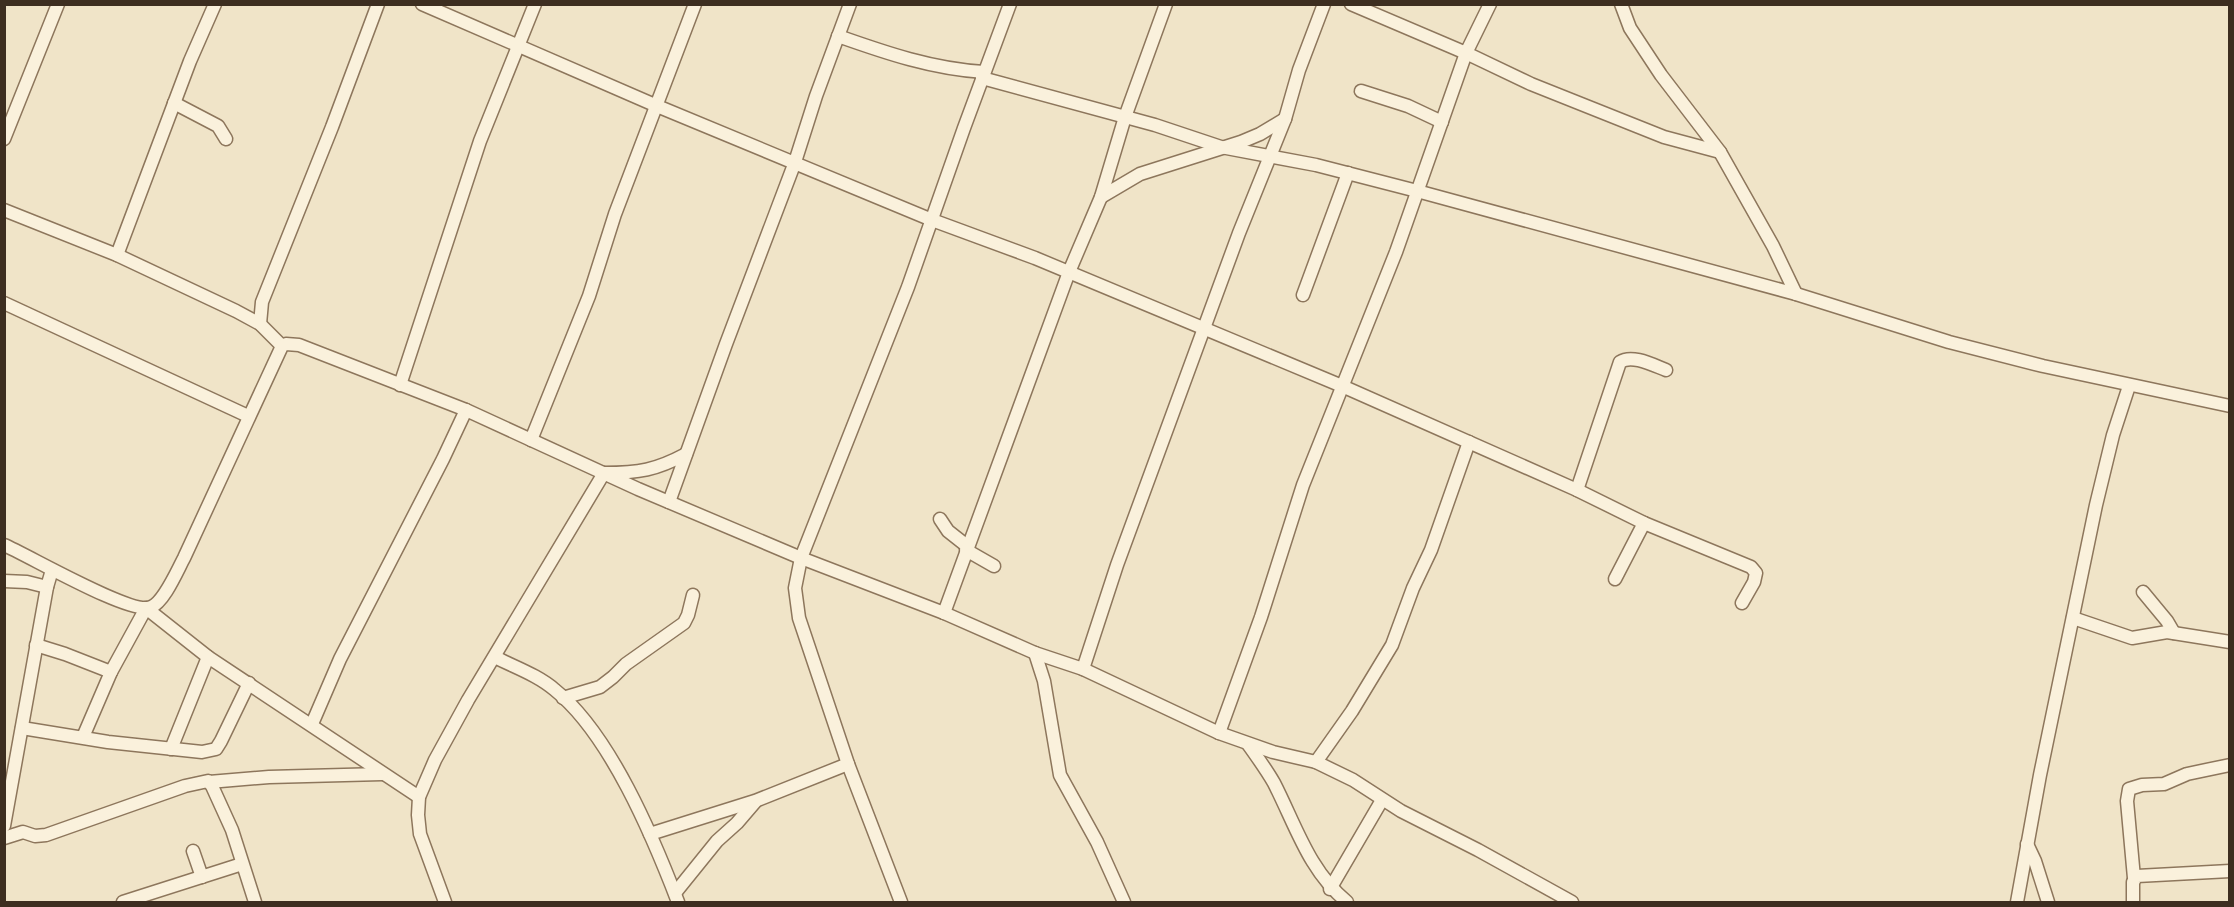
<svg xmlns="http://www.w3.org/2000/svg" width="2234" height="907" font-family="'Roboto Serif',serif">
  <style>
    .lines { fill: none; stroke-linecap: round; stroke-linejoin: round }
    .minor-casing { stroke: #8d765c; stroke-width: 15 }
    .minor { stroke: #faf1dc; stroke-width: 12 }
  </style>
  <rect width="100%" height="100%" fill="#f0e4c8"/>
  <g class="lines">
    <defs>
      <g id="minor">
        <polyline points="422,4 657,106 932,220 1035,258 1342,386 1577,490 1644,523 1751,567 1756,573 1754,582 1742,603"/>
        <polyline points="1351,4 1466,53 1531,84 1664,137 1720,152"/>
        <polyline points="1621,4 1630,28 1661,75 1720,152 1773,246 1796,294"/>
        <path d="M 838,36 C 886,53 933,69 984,72"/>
        <polyline points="982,78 1155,125 1221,147 1316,165 1417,191 1796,294 1949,342 2043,366 2230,406"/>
        <polyline points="1361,91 1408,106 1442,122"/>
        <polyline points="174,103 218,126 226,139"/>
        <polyline points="4,139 58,4"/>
        <polyline points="1101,197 1140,174 1241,142 1260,134 1285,119"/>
        <polyline points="4,210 117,255 236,311 260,324 282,346"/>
        <polyline points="117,255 190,61 215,4"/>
        <polyline points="1303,295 1348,173"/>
        <polyline points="4,303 248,416"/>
        <polyline points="260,324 262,302 332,127 378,4"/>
        <polyline points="400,385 480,141 535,4"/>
        <polyline points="531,440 589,296 615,214 695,4"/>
        <path d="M 1577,490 L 1620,362 C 1632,354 1653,365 1666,370"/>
        <polyline points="669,502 726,344 795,162 816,96 850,4"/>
        <polyline points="940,519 948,531 967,546"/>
        <path d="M 4,545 C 28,555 132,616 151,607 C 164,602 177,571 184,558 L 282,346 L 286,344 L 299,345 L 466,410 L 638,489 L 801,558 L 944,613 L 1035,653 L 1083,669 L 1219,733 L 1273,752 L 1316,762 L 1353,780 L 1401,811 L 1478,850 L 1572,902"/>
        <polyline points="966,550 994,566"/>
        <polyline points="1615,579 1644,523"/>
        <polyline points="4,581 27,582 47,587"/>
        <polyline points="2143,592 2167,621 2174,633"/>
        <polyline points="944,613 1069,272 1101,197 1125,117 1166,4"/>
        <polyline points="2073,618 2132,638 2167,632 2230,642"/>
        <polyline points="36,645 65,654 111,672"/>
        <polyline points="1035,653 1044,681 1060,775 1097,842 1124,902"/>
        <path d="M 495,657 C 514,667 538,675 555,690 C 610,734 653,837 678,902"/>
        <polyline points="1083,669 1117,565 1239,233 1285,119 1299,70 1324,4"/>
        <polyline points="563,698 600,687 613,677 626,664 684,623 688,615 693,595"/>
        <polyline points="312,724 340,659 443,459 466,410"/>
        <polyline points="22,728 108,742 202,752 216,749 221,741 249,683"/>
        <polyline points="1219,733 1261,617 1303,485 1396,252 1466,53 1490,4"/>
        <polyline points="83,737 111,672 146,608 208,657 419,797"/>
        <path d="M 1248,744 C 1257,757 1266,769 1274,783 C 1296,826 1309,871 1347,902"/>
        <polyline points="171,749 208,657"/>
        <polyline points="1316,762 1352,711 1392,645 1413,588 1431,550 1469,442"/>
        <polyline points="209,782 269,777 382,774"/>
        <polyline points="4,826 47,587 52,570"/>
        <polyline points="650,834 755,801 848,764"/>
        <polyline points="4,838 23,832 35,836 46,835 185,786 208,781 212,786 232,830 255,902"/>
        <polyline points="2027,844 2035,861 2048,902"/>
        <polyline points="193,851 202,877"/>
        <polyline points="2134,878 2127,801 2129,789 2142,785 2164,784 2187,774 2230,765"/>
        <polyline points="1330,889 1382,800"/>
        <polyline points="675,893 717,841 737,823 755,802"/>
        <polyline points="123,902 242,864"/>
        <path d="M 445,902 L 420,834 L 418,815 L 419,797 L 435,760 L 468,700 L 604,473 C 639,473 656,470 686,454"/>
        <polyline points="901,902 848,764 799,618 795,588 801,558 908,287 964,128 1010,4"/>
        <polyline points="2017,902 2040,775 2096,505 2113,435 2129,386"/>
        <polyline points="2133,902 2133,882 2137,876 2230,871"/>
      </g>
    </defs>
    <!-- minor casing -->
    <use href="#minor" class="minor-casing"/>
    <!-- minor -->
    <use href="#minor" class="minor"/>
  </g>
  <!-- border -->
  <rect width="2234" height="907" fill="none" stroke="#3d2e20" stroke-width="12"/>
</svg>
